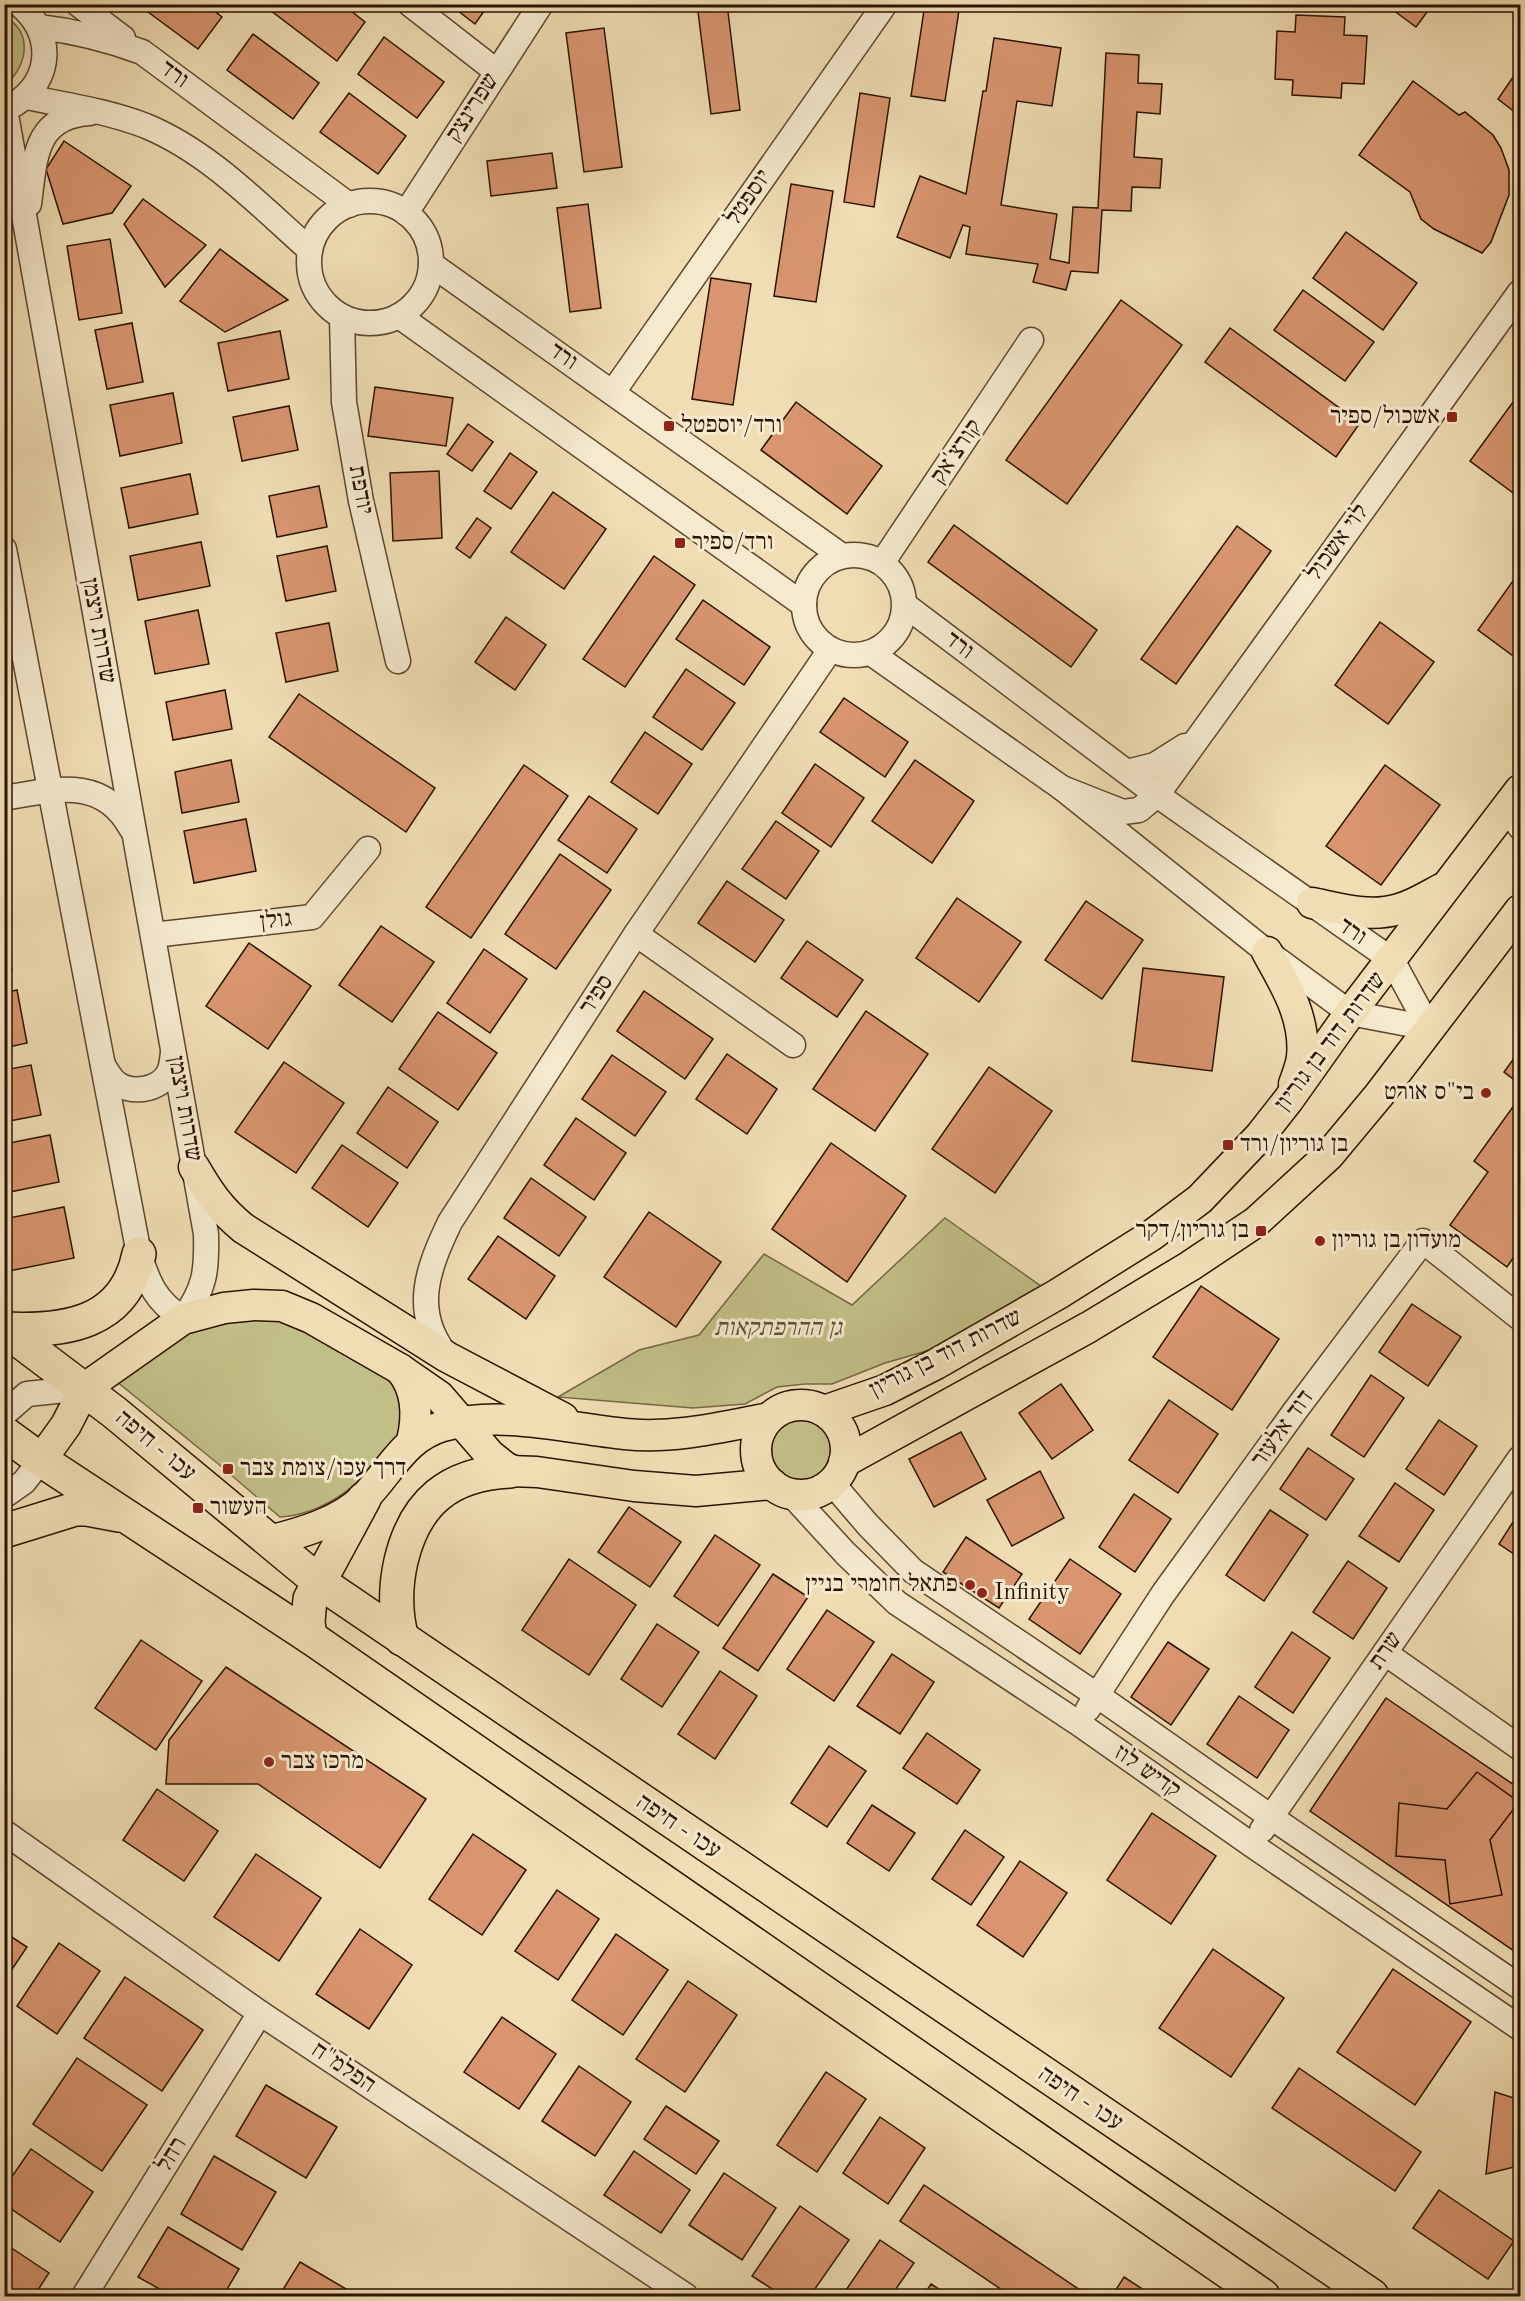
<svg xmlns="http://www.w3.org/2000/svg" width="1525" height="2301" font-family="'Old Standard TT','Frank Ruhl Libre',serif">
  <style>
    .green { fill: #c2be87; stroke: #766844; stroke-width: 1.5 }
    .building { fill: #d89570; stroke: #2b1300; stroke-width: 1.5 }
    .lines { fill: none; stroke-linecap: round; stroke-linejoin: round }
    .minor-casing { stroke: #5c462d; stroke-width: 27 }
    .major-casing { stroke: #2b1300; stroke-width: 33 }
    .highway-casing { stroke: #2b1300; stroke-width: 36 }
    .minor { stroke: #f5e9ce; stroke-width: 24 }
    .major { stroke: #f0ddb4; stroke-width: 30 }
    .highway { stroke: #f0ddb4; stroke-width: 33 }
    .poi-dot { fill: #8f2418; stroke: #f5e9ce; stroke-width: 2 }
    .labels { text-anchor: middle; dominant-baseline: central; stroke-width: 6; stroke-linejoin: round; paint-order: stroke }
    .street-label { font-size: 24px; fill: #2b1300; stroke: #f5e9ce }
    .poi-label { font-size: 24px; fill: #2b1300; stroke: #f5e9ce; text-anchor: start }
    .park-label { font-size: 24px; font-style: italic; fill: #604f2f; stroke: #f5e9ce }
  </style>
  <rect width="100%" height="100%" fill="#f0ddb4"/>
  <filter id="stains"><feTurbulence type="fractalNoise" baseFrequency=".00333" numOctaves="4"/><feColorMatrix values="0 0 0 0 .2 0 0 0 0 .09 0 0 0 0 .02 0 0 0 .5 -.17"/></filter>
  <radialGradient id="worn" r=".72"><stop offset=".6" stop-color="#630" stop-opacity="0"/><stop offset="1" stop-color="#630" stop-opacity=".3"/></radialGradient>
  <!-- green -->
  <g class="green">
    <path d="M 5,17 C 34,33 27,67 5,85 Z"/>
    <polygon points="945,1218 1045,1289 930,1350 885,1363 832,1384 805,1384 777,1387 745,1404 693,1408 558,1397 639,1350 699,1335 764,1254 852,1305"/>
    <path d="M 281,1316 L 401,1384 L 400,1444 C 365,1477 330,1514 280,1517 L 216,1462 L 116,1381 L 184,1335 L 216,1320 Z"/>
    <circle cx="801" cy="1450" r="30"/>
  </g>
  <!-- building -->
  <g class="building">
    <polygon points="141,4 205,4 222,17 198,49 140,6"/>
    <polygon points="274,4 342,4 365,22 337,61 270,10"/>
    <polygon points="449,4 489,4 475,24"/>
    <polygon points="697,4 727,4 740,110 711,114"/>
    <polygon points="925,4 960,4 945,101 911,96"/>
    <polygon points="1385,4 1433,4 1416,27"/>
    <polygon points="1296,15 1345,17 1344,35 1367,36 1364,84 1342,83 1341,98 1292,95 1293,80 1275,79 1277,31 1295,32"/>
    <polygon points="604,28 622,167 584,172 566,33"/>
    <polygon points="253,34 319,83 293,119 227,70"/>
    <polygon points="384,37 444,82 417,118 358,74"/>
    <polygon points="994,38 1061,48 1052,106 1017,101 1001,205 1057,214 1050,259 1069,263 1073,207 1098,208 1106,53 1139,55 1138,83 1162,84 1160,114 1137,112 1134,157 1162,159 1160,188 1132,187 1131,211 1102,210 1098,273 1071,271 1066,290 1033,282 1038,264 966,254 970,227 963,225 950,258 897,237 920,176 966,194 983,91 986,91"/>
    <polygon points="1520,67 1520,116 1498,99"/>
    <polygon points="1413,81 1459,115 1465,112 1493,135 1501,148 1509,170 1509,195 1491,242 1482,253 1434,229 1421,219 1410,192 1359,155"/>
    <polygon points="349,93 406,136 378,174 320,132"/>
    <polygon points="860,93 890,98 874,207 844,202"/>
    <polygon points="64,141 131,186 112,213 63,224 46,169"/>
    <polygon points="552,153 557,188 491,196 487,161"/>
    <polygon points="791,184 833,191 816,302 774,296"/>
    <polygon points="143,199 206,245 165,287 124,224"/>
    <polygon points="588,204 601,308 570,312 557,208"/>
    <polygon points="1346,232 1417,283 1383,330 1313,278"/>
    <polygon points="110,239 122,313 79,320 67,246"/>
    <polygon points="220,249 288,300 225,332 180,301"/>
    <polygon points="711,278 751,284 733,405 692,399"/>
    <polygon points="1303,290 1374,342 1345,381 1274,330"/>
    <polygon points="1121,300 1182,345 1067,504 1006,460"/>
    <polygon points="132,323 143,382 107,389 95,330"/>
    <polygon points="1230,328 1360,423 1336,457 1205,362"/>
    <polygon points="280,331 289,379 228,391 218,343"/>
    <polygon points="375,387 453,398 446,446 368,436"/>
    <polygon points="173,393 182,443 120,456 110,405"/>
    <polygon points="796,402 882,466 847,514 761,450"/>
    <polygon points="1513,402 1520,408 1520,498 1470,461"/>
    <polygon points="289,406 298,450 242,461 233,417"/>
    <polygon points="468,424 493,442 472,471 447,454"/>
    <polygon points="510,453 537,472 511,509 484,491"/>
    <polygon points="439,471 442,538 393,541 390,473"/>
    <polygon points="190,474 198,514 129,528 121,488"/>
    <polygon points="319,486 327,527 277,537 269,496"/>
    <polygon points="553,492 606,529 564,589 511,552"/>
    <polygon points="477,518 491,528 470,558 456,548"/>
    <polygon points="954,525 1097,630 1071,667 928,562"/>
    <polygon points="1237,526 1271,551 1176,684 1141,659"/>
    <polygon points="201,542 210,586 138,600 130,556"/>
    <polygon points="327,546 336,591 286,601 277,556"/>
    <polygon points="654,556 695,585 625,687 583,659"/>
    <polygon points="1520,571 1520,661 1478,630"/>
    <polygon points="703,600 770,647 744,685 676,639"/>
    <polygon points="198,610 209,664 155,674 145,621"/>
    <polygon points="506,617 546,645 515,690 475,662"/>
    <polygon points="1380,622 1434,662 1388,724 1335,685"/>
    <polygon points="329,623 338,671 286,682 276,633"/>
    <polygon points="686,669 735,703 702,750 653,717"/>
    <polygon points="225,690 232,729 173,740 166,702"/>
    <polygon points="299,694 435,788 406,832 269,737"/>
    <polygon points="844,698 908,742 885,777 820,732"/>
    <polygon points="645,732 692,764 658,814 611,782"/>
    <polygon points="231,760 239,802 182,813 175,772"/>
    <polygon points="915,760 974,801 932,863 872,821"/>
    <polygon points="815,764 864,798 831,847 782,813"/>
    <polygon points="524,765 568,796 471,938 426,907"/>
    <polygon points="1385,765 1440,805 1381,885 1326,846"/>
    <polygon points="589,796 637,829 607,873 558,840"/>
    <polygon points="246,819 256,871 194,883 184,831"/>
    <polygon points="776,821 819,851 786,899 742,869"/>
    <polygon points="560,854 611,890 556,969 505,934"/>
    <polygon points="727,881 784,920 755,962 698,923"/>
    <polygon points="957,898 1021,942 979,1002 916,958"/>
    <polygon points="1086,901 1143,940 1102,999 1045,960"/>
    <polygon points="381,926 434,962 392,1022 339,985"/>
    <polygon points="4,928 12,970 4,971"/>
    <polygon points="807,941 863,980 837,1017 781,978"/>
    <polygon points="249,943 311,986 268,1049 206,1006"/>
    <polygon points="484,949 527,979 490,1033 447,1003"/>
    <polygon points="1143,968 1224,977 1212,1071 1132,1061"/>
    <polygon points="17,990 27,1043 4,1048 4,993"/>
    <polygon points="644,991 713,1039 685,1079 617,1031"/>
    <polygon points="866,1011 928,1054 875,1131 813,1089"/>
    <polygon points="438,1012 497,1053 458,1110 399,1069"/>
    <polygon points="1520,1050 1520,1084 1504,1072"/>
    <polygon points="727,1054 777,1089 747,1134 696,1099"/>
    <polygon points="612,1055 666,1092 635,1136 582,1099"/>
    <polygon points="284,1062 344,1103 296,1173 235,1132"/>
    <polygon points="31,1065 41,1115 4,1122 4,1070"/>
    <polygon points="989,1067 1052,1111 995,1193 932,1149"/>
    <polygon points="388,1087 438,1122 407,1168 357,1133"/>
    <polygon points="1520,1097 1520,1248 1507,1267 1450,1225 1488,1172 1474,1161"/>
    <polygon points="576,1118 626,1153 594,1200 544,1165"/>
    <polygon points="50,1135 59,1182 5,1193 4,1144"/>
    <polygon points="831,1143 906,1196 847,1282 772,1229"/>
    <polygon points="342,1145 398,1183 368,1227 312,1188"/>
    <polygon points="531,1178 586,1217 559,1256 504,1218"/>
    <polygon points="64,1207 74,1258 4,1272 4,1219"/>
    <polygon points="649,1212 721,1262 676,1327 604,1277"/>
    <polygon points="498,1236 555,1276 526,1319 468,1279"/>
    <polygon points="1201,1286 1279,1339 1232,1410 1153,1357"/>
    <polygon points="1412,1304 1461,1337 1428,1386 1379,1352"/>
    <polygon points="1371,1375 1404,1398 1364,1457 1331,1435"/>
    <polygon points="1061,1384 1093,1430 1052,1459 1019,1413"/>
    <polygon points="1169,1400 1218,1434 1178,1493 1129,1460"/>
    <polygon points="1439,1420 1477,1446 1444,1495 1406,1469"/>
    <polygon points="961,1432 986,1479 934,1507 909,1459"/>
    <polygon points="1308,1448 1354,1479 1326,1520 1280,1489"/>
    <polygon points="1040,1471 1064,1518 1012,1546 987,1500"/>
    <polygon points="1395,1483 1434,1510 1399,1562 1359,1536"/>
    <polygon points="1134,1494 1171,1519 1135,1572 1099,1547"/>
    <polygon points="629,1507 681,1542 650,1587 598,1552"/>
    <polygon points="1270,1510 1308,1535 1264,1601 1226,1575"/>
    <polygon points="1520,1511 1520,1558 1499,1544"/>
    <polygon points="715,1535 760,1565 718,1626 674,1596"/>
    <polygon points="966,1537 1022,1574 999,1608 943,1572"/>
    <polygon points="569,1559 636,1605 589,1675 522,1630"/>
    <polygon points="1070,1559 1121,1594 1080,1654 1029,1619"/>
    <polygon points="1348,1561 1387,1588 1353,1639 1313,1612"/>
    <polygon points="773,1574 808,1597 758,1671 723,1648"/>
    <polygon points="827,1610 874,1642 834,1701 787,1669"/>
    <polygon points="657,1624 699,1652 662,1707 621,1679"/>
    <polygon points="1292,1632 1330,1658 1293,1713 1255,1687"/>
    <polygon points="141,1640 202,1681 156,1750 95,1708"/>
    <polygon points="1168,1642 1209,1669 1171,1725 1131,1697"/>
    <polygon points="892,1654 934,1682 900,1734 857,1706"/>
    <polygon points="226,1667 426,1799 380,1868 258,1784 166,1784 169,1740"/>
    <polygon points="720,1671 757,1696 715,1759 678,1734"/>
    <polygon points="1239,1696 1289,1730 1257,1778 1207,1744"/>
    <polygon points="1386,1698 1520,1789 1520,1955 1310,1811"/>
    <polygon points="927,1733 980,1770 957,1804 903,1768"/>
    <polygon points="829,1746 866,1771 827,1827 791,1803"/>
    <polygon points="1477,1772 1519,1802 1490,1840 1502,1895 1450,1904 1445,1860 1396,1856 1399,1803 1447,1809"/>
    <polygon points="157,1789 218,1831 184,1881 123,1840"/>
    <polygon points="872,1805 915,1833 889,1871 847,1843"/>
    <polygon points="1152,1813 1216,1856 1171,1924 1107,1880"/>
    <polygon points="965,1830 1004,1857 971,1905 932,1879"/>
    <polygon points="473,1834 526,1870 482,1935 429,1899"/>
    <polygon points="256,1854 321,1898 279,1961 214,1917"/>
    <polygon points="1020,1861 1067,1893 1023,1957 977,1925"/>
    <polygon points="557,1890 599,1919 558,1980 515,1951"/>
    <polygon points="360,1929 412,1965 369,2029 316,1994"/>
    <polygon points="4,1932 27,1947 4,1981"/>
    <polygon points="616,1934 668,1970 623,2035 572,2000"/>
    <polygon points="59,1943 100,1971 57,2034 17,2006"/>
    <polygon points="1213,1949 1284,1998 1231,2077 1159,2028"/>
    <polygon points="1393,1969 1471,2022 1415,2105 1337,2052"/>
    <polygon points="125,1977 203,2030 162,2091 84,2038"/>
    <polygon points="688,1981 737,2015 685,2092 636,2059"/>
    <polygon points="502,2017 556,2054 519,2109 464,2072"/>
    <polygon points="77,2058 147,2105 102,2171 33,2124"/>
    <polygon points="579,2066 631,2102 595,2156 542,2121"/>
    <polygon points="1299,2068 1421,2152 1395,2191 1272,2108"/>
    <polygon points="826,2072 866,2099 817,2172 777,2145"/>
    <polygon points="266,2085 337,2127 306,2178 236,2136"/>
    <polygon points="1495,2092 1520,2100 1520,2179 1518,2166 1486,2174"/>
    <polygon points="666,2106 719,2141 696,2174 644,2139"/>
    <polygon points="880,2117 925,2148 888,2204 843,2173"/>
    <polygon points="31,2149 93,2192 60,2242 4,2204 4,2188"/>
    <polygon points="634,2151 690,2190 661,2233 604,2195"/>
    <polygon points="214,2156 276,2192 242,2250 181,2214"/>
    <polygon points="724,2173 776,2208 742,2260 689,2225"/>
    <polygon points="924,2185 1083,2292 1080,2296 1011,2296 900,2221"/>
    <polygon points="1439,2190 1514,2241 1488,2279 1413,2228"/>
    <polygon points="800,2206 849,2240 810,2296 783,2296 752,2276"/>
    <polygon points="168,2227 239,2269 223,2296 172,2296 138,2277"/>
    <polygon points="880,2240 914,2263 891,2296 842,2296"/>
    <polygon points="4,2243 49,2273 34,2296 4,2296"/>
    <polygon points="300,2262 358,2296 279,2296"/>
    <polygon points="1124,2277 1153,2296 1112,2296"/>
    <polygon points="931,2284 950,2296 923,2296"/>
  </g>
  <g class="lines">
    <defs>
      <g id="minor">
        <polyline points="78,4 123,38"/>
        <polyline points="410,4 496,71"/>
        <path d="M 39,27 C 75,31 107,39 142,52 L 349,205"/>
        <path d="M 26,97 C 66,105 107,111 146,126 C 209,152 259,205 310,250"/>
        <path d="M 15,104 C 53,79 54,33 19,4"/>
        <circle cx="370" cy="262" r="61"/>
        <path d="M 29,204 C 35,159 34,116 90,113"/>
        <polyline points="406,213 541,4"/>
        <polyline points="431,264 842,556"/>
        <polyline points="399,316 804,605"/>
        <polyline points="342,317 344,402 361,501 398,661"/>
        <polyline points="613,392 885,4"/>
        <path d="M 4,549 L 139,1254 C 149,1285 156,1301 183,1319 C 205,1288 207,1272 206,1234 L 5,109"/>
        <circle cx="854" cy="605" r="50"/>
        <polyline points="882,563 1031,340"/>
        <polyline points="905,605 1157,795 1392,960 1429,1028"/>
        <polyline points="871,653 1062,788 1267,952 1350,1013 1429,1028"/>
        <polyline points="1127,772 1155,765 1185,746"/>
        <polyline points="1062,788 1123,812 1139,810 1157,795 1520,292"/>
        <path d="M 4,798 C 53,790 102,775 131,828"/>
        <polyline points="1507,808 1520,827"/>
        <polyline points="636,934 793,1045"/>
        <polyline points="153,935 312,917 368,849"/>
        <path d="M 103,1065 C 106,1070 109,1076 114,1081 C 129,1095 160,1091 169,1072 C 172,1066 172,1059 173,1053"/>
        <path d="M 446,1355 C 411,1311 428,1268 450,1222 L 636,934 L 830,650"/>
        <polyline points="4,1414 27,1394 85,1388"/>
        <polyline points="832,1483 868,1525 913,1571 1098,1696 1271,1817 1520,1987"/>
        <polyline points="791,1494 845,1553 897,1603 1078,1723 1252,1845 1520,2028"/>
        <polyline points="4,1496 24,1482 41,1460"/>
        <polyline points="1385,1653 1520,1748"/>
        <polyline points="1088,1709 1163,1594 1295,1411 1423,1241 1520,1318"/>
        <polyline points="1262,1830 1520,1458"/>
        <polyline points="4,1832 260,2013 686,2296"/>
        <polyline points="84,2296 260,2013"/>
      </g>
      <g id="major">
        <path d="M 1312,903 C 1341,909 1370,918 1399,909 C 1414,905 1428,896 1441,889"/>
        <path d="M 1267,952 C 1285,984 1306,1018 1302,1057 C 1301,1066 1297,1075 1294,1084"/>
        <path d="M 194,1167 C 209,1193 220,1209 243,1228 L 447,1357 L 563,1418"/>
        <path d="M 400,1369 C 418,1390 418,1416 412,1441"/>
        <circle cx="801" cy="1450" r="45"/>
        <polyline points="824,1411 885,1390 936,1364 1058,1294 1152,1235 1200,1199 1260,1136 1289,1099 1350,1013 1520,790"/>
        <polyline points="41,1460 66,1425 85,1388 183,1319 224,1308 254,1305 282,1306 311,1318 400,1369 439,1396 490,1455 510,1471 537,1472 634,1486 696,1491 772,1484"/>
        <polyline points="844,1462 1089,1327 1190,1266 1256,1222 1329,1155 1379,1095 1520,910"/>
        <path d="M 269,1541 C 301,1533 340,1522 364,1498 C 391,1471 403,1438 443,1426 C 502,1410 566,1428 625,1434 C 674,1439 722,1427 769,1418"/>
      </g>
      <g id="highway">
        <polyline points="4,1329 114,1412 318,1581 1372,2296"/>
        <path d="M 4,1329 C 65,1332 125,1324 139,1254"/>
        <polyline points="4,1433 41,1460 310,1637 1263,2296"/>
        <polyline points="4,1531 75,1509 87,1509 119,1515"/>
        <polyline points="310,1637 308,1622 310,1599 364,1499"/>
        <path d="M 402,1639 C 395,1613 395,1587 401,1561 C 415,1502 449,1474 510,1471"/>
      </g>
    </defs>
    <!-- minor casing -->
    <use href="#minor" class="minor-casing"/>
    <!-- major casing -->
    <use href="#major" class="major-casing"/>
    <!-- highway casing -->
    <use href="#highway" class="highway-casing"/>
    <!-- minor -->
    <use href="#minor" class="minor"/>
    <!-- major -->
    <use href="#major" class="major"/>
    <!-- highway -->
    <use href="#highway" class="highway"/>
  </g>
  <!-- markers -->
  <g class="poi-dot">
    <rect x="1446" y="411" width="12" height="12" rx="3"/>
    <rect x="663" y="420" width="12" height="12" rx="3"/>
    <rect x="674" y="537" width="12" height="12" rx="3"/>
    <circle cx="1486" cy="1093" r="6"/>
    <rect x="1222" y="1139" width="12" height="12" rx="3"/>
    <rect x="1255" y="1225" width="12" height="12" rx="3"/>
    <circle cx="1320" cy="1241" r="6"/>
    <rect x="222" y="1463" width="12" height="12" rx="3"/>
    <rect x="192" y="1502" width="12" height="12" rx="3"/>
    <circle cx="970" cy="1585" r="6"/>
    <circle cx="982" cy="1593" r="6"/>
    <circle cx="269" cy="1762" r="6"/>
  </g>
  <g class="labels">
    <!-- street labels -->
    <g class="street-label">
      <text transform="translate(174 75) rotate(36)">ורד</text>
      <text transform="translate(473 108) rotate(-57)">שפרינצק</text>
      <text transform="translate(749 198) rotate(-55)">יוספטל</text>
      <text transform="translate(563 357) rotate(35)">ורד</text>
      <text transform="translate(957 452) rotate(-56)">קורצ'אק</text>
      <text transform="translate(360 490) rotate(79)">יודפת</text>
      <text transform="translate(1338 543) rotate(-54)">לוי אשכול</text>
      <text transform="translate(98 631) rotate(80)">שדרות ויצמן</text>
      <text transform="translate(959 646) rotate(37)">ורד</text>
      <text transform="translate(276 921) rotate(-6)">גולן</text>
      <text transform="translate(1352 932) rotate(35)">ורד</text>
      <text transform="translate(597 995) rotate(-57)">ספיר</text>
      <text transform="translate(1331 1042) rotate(-53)">שדרות דוד בן גוריון</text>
      <text transform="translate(184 1109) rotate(80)">שדרות ויצמן</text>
      <text transform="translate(946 1354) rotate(-27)">שדרות דוד בן גוריון</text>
      <text transform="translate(1283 1429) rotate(-54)">דוד אלעזר</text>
      <text transform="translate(155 1446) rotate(40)">עכו - חיפה</text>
      <text transform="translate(1386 1651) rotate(-55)">שרת</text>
      <text transform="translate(1147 1772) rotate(35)">קדיש לוז</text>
      <text transform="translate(678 1827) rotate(34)">עכו - חיפה</text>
      <text transform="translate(343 2068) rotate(34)">הפלמ"ח</text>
      <text transform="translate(1080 2099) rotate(34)">עכו - חיפה</text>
      <text transform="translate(172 2155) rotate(-58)">רחל</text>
    </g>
    <!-- poi labels -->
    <g class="poi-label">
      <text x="1440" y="417" text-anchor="end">אשכול/ספיר</text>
      <text x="681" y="426">ורד/יוספטל</text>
      <text x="692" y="543">ורד/ספיר</text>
      <text x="1474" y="1093" text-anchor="end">בי"ס אורט</text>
      <text x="1240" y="1145">בן גוריון/ורד</text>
      <text x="1249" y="1231" text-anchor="end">בן גוריון/דקר</text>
      <text x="1332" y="1241">מועדון בן גוריון</text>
      <text x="240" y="1469">דרך עכו/צומת צבר</text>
      <text x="210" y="1508">העשור</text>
      <text x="958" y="1585" text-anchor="end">פתאל חומרי בניין</text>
      <text x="994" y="1593">Infinity</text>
      <text x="281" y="1762">מרכז צבר</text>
    </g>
    <!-- park labels -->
    <g class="park-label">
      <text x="778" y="1329">גן ההרפתקאות</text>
    </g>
  </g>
  <!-- margin -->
  <rect width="1525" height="2301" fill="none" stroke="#f0ddb4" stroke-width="24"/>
  <rect x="6" y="6" width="1513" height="2289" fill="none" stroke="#2b1300" stroke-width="3"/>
  <rect x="12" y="12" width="1501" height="2277" fill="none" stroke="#2b1300" stroke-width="1.5"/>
  <rect width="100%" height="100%" filter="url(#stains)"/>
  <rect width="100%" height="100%" fill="url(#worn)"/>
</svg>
